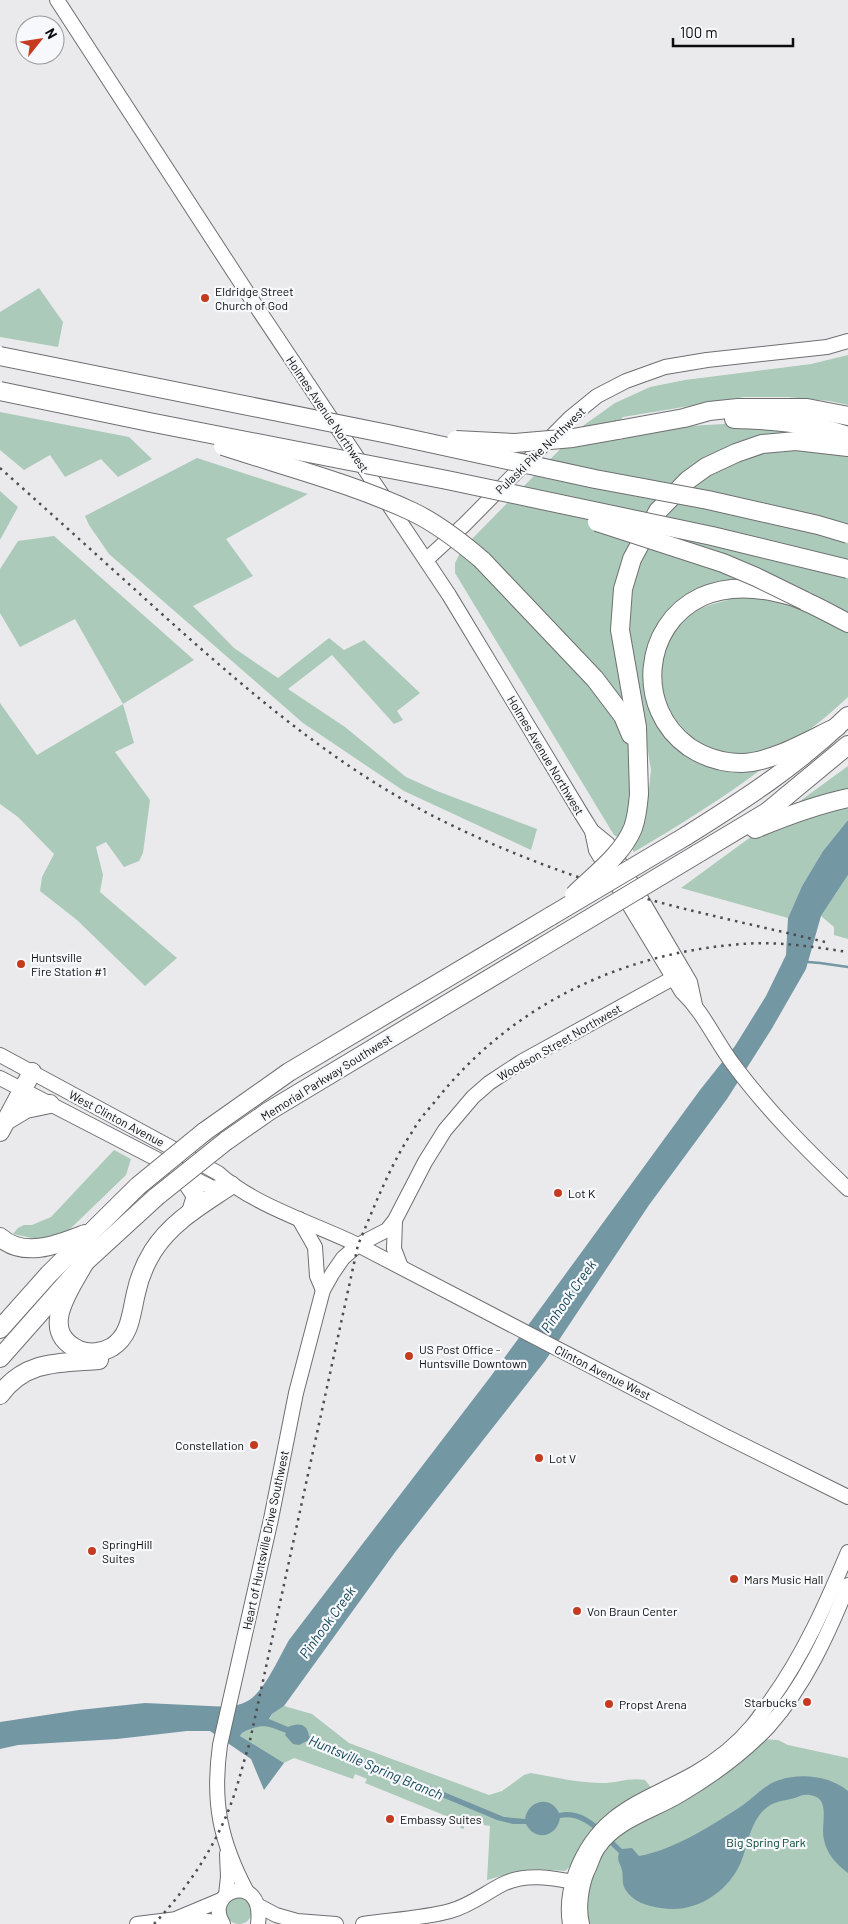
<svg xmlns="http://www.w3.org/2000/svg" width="848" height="1924" font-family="Barlow,sans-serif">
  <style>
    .green { fill: #abcaba }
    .water { fill: #7497a4 }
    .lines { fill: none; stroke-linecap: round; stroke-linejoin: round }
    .stream { stroke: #7497a4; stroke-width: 2.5 }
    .secondary-casing { stroke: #6f6f72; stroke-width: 16 }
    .highway-casing { stroke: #6f6f72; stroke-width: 20 }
    .secondary { stroke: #fff; stroke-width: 14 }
    .highway { stroke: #fff; stroke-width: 18 }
    .rail { stroke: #4c4c4d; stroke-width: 2.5; stroke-dasharray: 2.5 5; stroke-linecap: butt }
    .highway-bridge-casing { stroke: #6f6f72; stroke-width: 20; stroke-linecap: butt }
    .highway-bridge { stroke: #fff; stroke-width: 18 }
    .poi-dot { fill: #c63b20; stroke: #f7f8fb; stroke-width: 2 }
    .labels { text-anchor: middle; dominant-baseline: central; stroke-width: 4.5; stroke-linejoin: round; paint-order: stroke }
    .poi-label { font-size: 12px; fill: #0c0c0d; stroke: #f7f8fb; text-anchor: start }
    .street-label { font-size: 12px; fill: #0c0c0d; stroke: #f7f8fb }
    .park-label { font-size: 12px; fill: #00442e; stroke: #f7f8fb }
    .water-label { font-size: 14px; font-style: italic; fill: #114454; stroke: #f7f8fb }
  </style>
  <rect width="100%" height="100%" fill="#eaeaed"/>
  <!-- green -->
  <g class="green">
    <polygon points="39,288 63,322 58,347 0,337 0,312"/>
    <polygon points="848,355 848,405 829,401 788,397 744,397 623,417 605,439 671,427 775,421 828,435 751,439 716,452 677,480 651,508 626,551 614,613 627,708 470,541 584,425 615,403 650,387 685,380 811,364"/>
    <polygon points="0,412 129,437 152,459 118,477 101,459 65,477 50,455 24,470 0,450"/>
    <path d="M 790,445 L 817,446 L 848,450 L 848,697 C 823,720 794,746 759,752 C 747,754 730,755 718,753 C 704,751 692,742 683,732 C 674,723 665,714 661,702 C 650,675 661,641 680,621 C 693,608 711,605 728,600 L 725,583 C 715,585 704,587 695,592 C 676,601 664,618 656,636 C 651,647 644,665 645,677 C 648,729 687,770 741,770 C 750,770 759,766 767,765 C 725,797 680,825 634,852 L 631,847 L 614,835 L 455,573 L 455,563 L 461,551 L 478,565 L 603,696 C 612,709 622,723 627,738 C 633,755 630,776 630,794 L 648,798 L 651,770 L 627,625 L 629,580 L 641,551 L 692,483 L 711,470 L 739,457 L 765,449 Z"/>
    <polygon points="197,458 308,494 226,539 253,576 193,606 234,648 278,678 329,638 344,650 364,640 420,693 397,711 403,720 394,724 332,655 288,689 345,727 406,777 437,791 537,829 531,850 404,791 303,723 109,554 89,525 85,516"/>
    <polygon points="0,491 18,507 0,540"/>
    <polygon points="54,536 194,660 123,704 134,743 115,752 150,800 143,853 139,861 124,867 106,842 96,847 103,875 100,892 177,958 145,986 77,920 40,891 42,877 54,854 18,817 0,804 0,703 37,755 123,704 75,619 20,647 0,613 0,569 18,541"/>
    <polygon points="848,766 848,820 823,851 802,886 788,918 681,888"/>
    <polygon points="848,875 848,939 834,935 834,927 821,916"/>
    <polygon points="114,1150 131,1159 126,1175 70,1229 58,1237 41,1240 13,1234 18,1228 24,1225 32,1225 51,1217"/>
    <path d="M 284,1706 L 312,1714 L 349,1743 L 489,1795 L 502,1791 L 524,1775 L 531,1773 C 554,1777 578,1783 602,1783 C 617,1783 630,1777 645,1780 L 654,1791 L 565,1871 L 536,1869 L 523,1870 L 487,1880 L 490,1826 L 484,1825 L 483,1822 L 464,1821 L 464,1829 L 460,1828 L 461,1825 L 450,1821 L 451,1818 L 365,1783 L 367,1779 L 355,1774 L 353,1779 L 294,1758 L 284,1763 L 240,1736 L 242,1733 L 256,1727 L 267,1725 L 272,1714 Z"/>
    <polygon points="762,1739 778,1740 788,1745 848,1758 848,1924 586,1924 586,1891 597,1861 618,1834"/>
    <circle cx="239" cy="1911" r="13"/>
  </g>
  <!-- water -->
  <path class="water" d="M 848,820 L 848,875 L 821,916 L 806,969 L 771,1030 L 727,1099 L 649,1205 L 545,1361 L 396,1551 L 284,1706 L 272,1714 L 269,1719 L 288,1727 C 297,1723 307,1722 309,1736 L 504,1817 L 525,1819 C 528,1800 551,1795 559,1813 C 586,1807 604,1832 622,1849 L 632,1848 L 639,1856 C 674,1850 714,1824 743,1805 C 753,1798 763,1787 774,1782 C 797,1772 829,1775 848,1791 L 848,1873 C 836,1864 827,1854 824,1840 C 820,1824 832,1798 810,1795 C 803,1794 800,1796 795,1798 C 783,1801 773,1801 764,1810 C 750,1823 748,1845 741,1862 C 728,1893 694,1914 661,1908 C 647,1906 633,1902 625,1889 C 621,1881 624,1874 621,1867 C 619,1861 617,1860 619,1853 C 602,1838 585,1813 560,1818 C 557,1837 535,1842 526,1824 L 513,1824 L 497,1820 L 307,1741 L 299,1745 L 293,1744 L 285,1735 L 286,1733 C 266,1725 262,1723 242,1733 L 240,1736 L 284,1763 L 264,1790 L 251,1759 L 210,1731 L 187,1731 L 117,1739 L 18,1745 L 0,1749 L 0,1722 L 79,1710 L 145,1703 L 230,1707 C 238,1705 246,1703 252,1698 C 266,1687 280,1656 289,1640 L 491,1376 L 700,1090 L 735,1046 L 766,996 L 786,955 L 788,918 L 802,886 L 823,851 Z"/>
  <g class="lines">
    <!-- stream -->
    <polyline class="stream" points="808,962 820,963 848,967"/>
    <defs>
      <g id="secondary">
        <polyline points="57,0 252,300 449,595 582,815 592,831 608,844 640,897 690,982 695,1005"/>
        <polyline points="426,560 464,525 570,418 597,396 626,381 665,367 707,360 827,347 848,341"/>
        <path d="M 592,831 L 596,850 L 682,992 C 704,1013 715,1040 733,1064 C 767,1110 807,1150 848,1189"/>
        <path d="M 0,1055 L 218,1173 C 253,1205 315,1224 358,1245 L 723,1435 L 848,1497"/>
        <polyline points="0,1078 199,1181 213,1188 230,1185"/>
        <polyline points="299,1219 315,1247 317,1276 323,1290"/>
        <polyline points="395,1220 394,1249 401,1267"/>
        <path d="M 247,1892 C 220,1841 212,1802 220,1745 L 271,1519 L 296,1393 L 323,1290 L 332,1274 L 343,1258 L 358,1245 L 387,1230 L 395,1220 L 425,1162 L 445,1130 L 473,1097 L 489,1083 L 521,1062 L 684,972"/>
        <polyline points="226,1895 228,1877 227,1854"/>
        <polyline points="259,1906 276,1915 297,1921 336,1924"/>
        <polyline points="178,1918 221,1900"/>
        <polyline points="137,1924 177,1919 221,1922"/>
        <path d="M 223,1924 C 202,1890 265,1870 258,1924"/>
        <path d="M 363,1924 C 390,1920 425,1918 450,1911 C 469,1906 484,1894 501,1885 C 525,1872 554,1878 579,1883"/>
        <path d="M 570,1924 C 567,1906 570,1888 576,1872 C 599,1811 643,1802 695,1773 C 716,1761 738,1743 753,1725 C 760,1717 765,1708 771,1700 C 804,1654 826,1604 848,1552"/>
        <path d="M 582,1924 C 578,1908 581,1887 587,1872 C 591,1865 593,1855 598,1848 C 617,1820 652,1812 680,1795 C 712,1776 743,1754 769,1726 C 805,1685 828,1635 848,1585"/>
      </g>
      <g id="highway">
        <path d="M 734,419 C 773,420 811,423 848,436"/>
        <polyline points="618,430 684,418 709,411 738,408 807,408 848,416"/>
        <polyline points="482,560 595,679 623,716 631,735"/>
        <path d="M 837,727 C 809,740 773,762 742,763 C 723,763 704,757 689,747 C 635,709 642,625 701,597 C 725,586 754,587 779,593 C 804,598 826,612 848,623"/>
        <polyline points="639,794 637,727 620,630 623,589 632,559 658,511 688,480 706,467 736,453 762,444 796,441 848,447"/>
        <path d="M 755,829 C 786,816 816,805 848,798"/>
        <path d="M 686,836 C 745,799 798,765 848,716"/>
        <polyline points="697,854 767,812 848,745"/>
        <polyline points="6,1121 26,1109 50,1104"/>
        <polyline points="0,1132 32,1072"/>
        <polyline points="204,1132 289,1072 551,916"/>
        <polyline points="226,1141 269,1111 562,935"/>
        <polyline points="179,1171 196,1196 191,1212"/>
        <path d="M 0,1237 C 24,1259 59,1244 85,1234"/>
        <path d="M 85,1262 C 71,1288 37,1331 79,1350 C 89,1354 102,1353 112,1347 C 131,1335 131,1313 136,1293 C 139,1278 145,1264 153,1251 C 172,1221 203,1204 231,1185"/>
        <polyline points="0,1329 49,1274 138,1186"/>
        <polyline points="0,1358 85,1262 156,1197"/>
        <path d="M 0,1395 C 25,1360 60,1363 99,1360"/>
      </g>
    </defs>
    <!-- secondary casing -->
    <use href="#secondary" class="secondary-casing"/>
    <!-- highway casing -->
    <use href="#highway" class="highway-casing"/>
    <!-- secondary -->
    <use href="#secondary" class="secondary"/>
    <!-- highway -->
    <use href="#highway" class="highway"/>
    <!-- rail -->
    <g class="rail">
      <path d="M 0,468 C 55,517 109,566 163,615 C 250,693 339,770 445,822 C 508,853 573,877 640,897 C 700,914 764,927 825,942"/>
      <path d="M 154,1924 C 187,1889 216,1846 232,1801 C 239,1782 243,1763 249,1745 L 358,1245 C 375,1205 390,1165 414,1129 C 420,1118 429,1109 437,1099 C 513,1004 622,953 742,944 C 777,941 814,947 848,952"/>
    </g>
    <defs>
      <g id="highway-bridge">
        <polyline points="0,356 388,434 595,479 708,500 818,525 848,534"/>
        <polyline points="0,391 149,422 447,480 712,536 848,569"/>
        <polyline points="456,440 515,443 573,438 618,430"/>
        <path d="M 223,446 C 287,467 353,484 413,512 C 438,524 461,542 482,560"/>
        <polyline points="597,522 723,563 756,577 805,601"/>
        <path d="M 574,895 C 594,875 622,855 633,828 C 637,817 638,806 639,794"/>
        <polyline points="551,916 686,836"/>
        <polyline points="562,935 697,854"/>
        <polyline points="138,1186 204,1132"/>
        <polyline points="156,1197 226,1141"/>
      </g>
    </defs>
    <!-- highway-bridge casing -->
    <use href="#highway-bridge" class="highway-bridge-casing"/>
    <!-- highway-bridge -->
    <use href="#highway-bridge" class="highway-bridge"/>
  </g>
  <!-- markers -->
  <g class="poi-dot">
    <circle cx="205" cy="298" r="5"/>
    <circle cx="21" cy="964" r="5"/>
    <circle cx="558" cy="1193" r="5"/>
    <circle cx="409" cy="1356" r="5"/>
    <circle cx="254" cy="1445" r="5"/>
    <circle cx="539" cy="1458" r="5"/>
    <circle cx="92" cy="1551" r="5"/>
    <circle cx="734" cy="1579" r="5"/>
    <circle cx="577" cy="1611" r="5"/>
    <circle cx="807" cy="1702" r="5"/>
    <circle cx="609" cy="1704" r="5"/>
    <circle cx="390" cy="1819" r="5"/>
  </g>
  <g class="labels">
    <!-- poi labels -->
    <g class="poi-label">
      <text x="215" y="291">Eldridge Street<tspan x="215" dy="14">Church of God</tspan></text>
      <text x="31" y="957">Huntsville<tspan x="31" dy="14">Fire Station #1</tspan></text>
      <text x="568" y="1193">Lot K</text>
      <text x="419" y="1349">US Post Office -<tspan x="419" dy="14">Huntsville Downtown</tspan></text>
      <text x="244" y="1445" text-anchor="end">Constellation</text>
      <text x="549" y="1458">Lot V</text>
      <text x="102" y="1544">SpringHill<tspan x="102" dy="14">Suites</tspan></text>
      <text x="744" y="1579">Mars Music Hall</text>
      <text x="587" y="1611">Von Braun Center</text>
      <text x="797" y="1702" text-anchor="end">Starbucks</text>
      <text x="619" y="1704">Propst Arena</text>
      <text x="400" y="1819">Embassy Suites</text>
    </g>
    <!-- street labels -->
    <g class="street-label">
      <text transform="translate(328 414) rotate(56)">Holmes Avenue Northwest</text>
      <text transform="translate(540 450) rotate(-44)">Pulaski Pike Northwest</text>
      <text transform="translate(546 755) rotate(59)">Holmes Avenue Northwest</text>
      <text transform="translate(559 1042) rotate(-30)">Woodson Street Northwest</text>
      <text transform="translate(326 1077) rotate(-32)">Memorial Parkway Southwest</text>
      <text transform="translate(117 1118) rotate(28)">West Clinton Avenue</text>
      <text transform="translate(603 1372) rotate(27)">Clinton Avenue West</text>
      <text transform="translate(265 1540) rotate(-78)">Heart of Huntsville Drive Southwest</text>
    </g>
    <!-- park labels -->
    <g class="park-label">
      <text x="766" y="1842">Big Spring Park</text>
    </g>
    <!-- water labels -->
    <g class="water-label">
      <text transform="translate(568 1296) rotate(-55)">Pinhook Creek</text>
      <text transform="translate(327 1622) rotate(-54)">Pinhook Creek</text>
      <text transform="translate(376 1767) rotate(23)">Huntsville Spring Branch</text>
    </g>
  </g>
  <!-- north arrow -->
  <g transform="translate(40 40) rotate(60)"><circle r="24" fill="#f7f8fb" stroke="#999a9c"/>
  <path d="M0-4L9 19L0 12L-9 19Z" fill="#c63b20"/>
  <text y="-8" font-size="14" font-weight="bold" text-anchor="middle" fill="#0c0c0d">N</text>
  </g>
  <!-- scale -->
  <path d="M673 38v8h120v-8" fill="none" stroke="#0c0c0d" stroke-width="2.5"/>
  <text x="680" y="38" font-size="15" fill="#0c0c0d" stroke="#f7f8fb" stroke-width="4" paint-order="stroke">100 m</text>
</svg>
